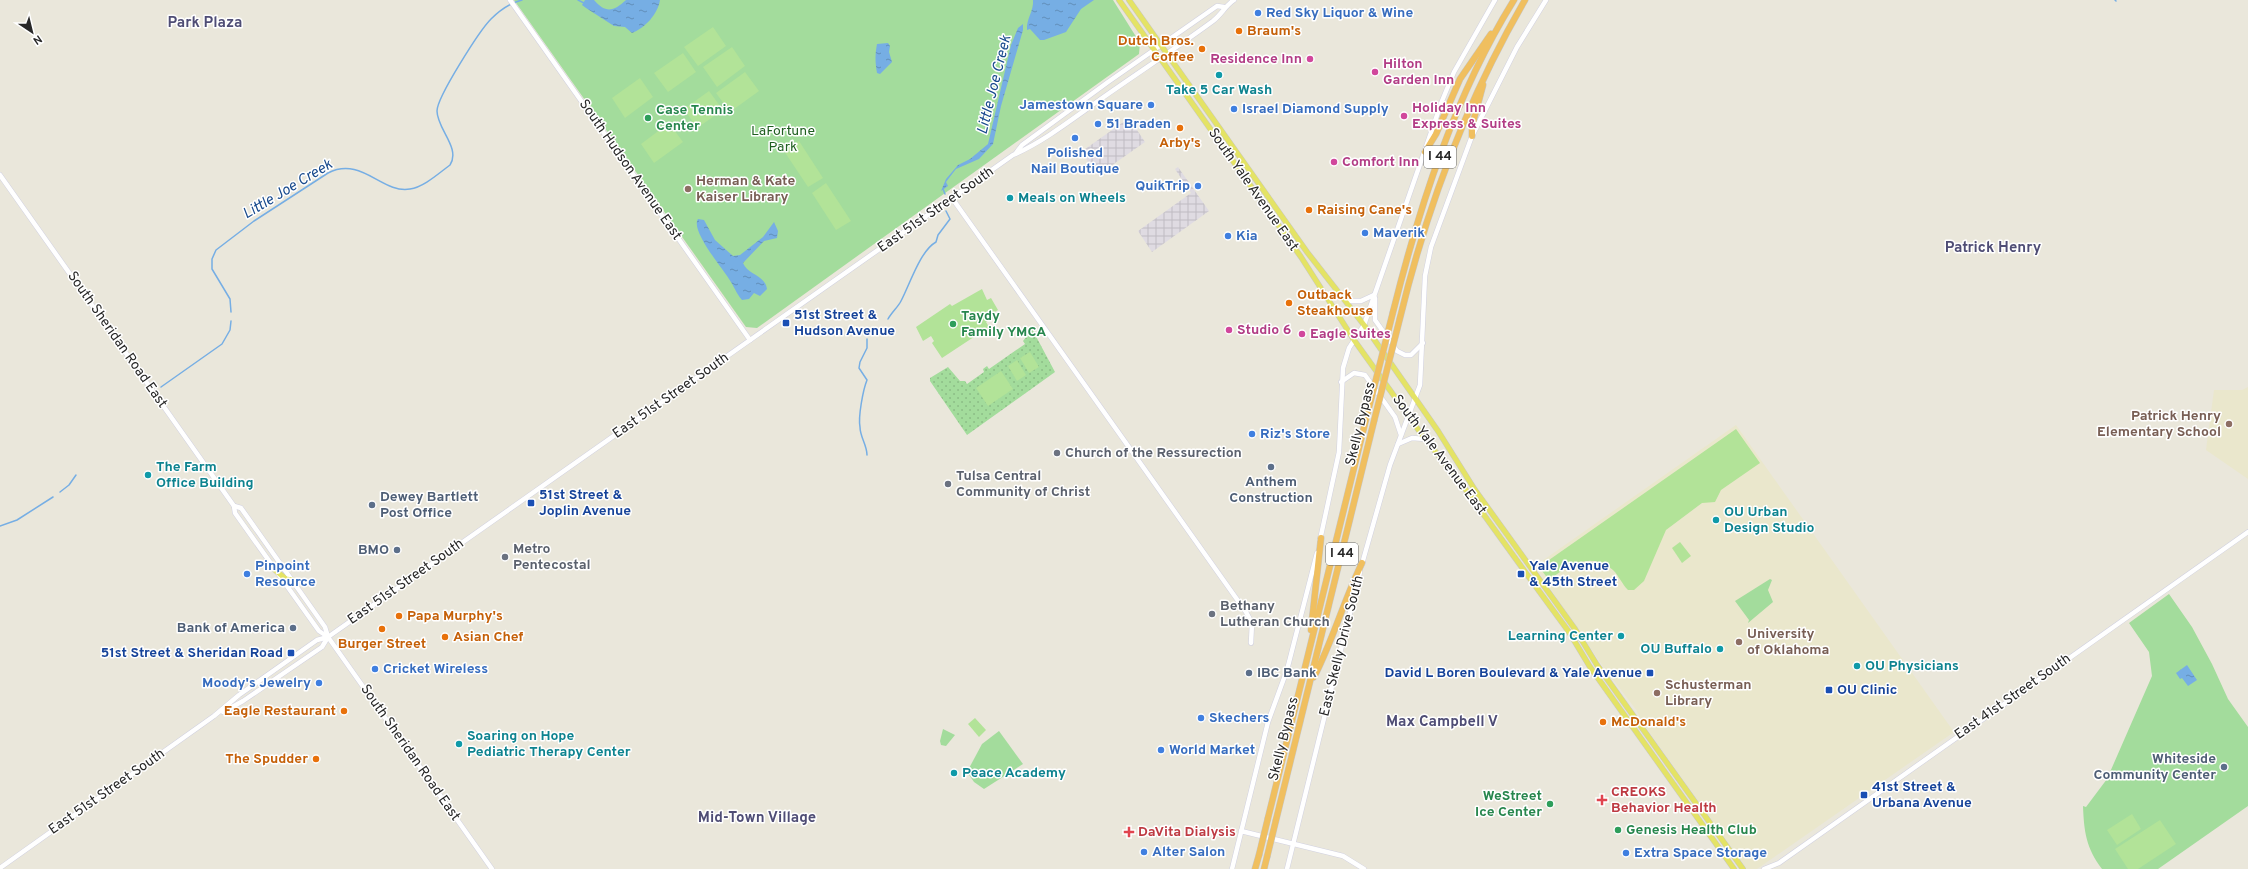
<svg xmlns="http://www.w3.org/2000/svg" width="2248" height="869" font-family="Overpass,sans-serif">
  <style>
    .industrial { fill: url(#industrial-grid) }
    .education { fill: #eae7cc }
    .grass { fill: url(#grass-dots) }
    .park { fill: #a3dc9c }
    .pitch { fill: #b2e398 }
    .water { fill: url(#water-ripples) }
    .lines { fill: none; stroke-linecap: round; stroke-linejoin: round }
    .stream { stroke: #76aee4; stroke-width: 1.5 }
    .secondary-casing { stroke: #d1d1e0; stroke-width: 5.5 }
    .primary-casing { stroke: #c7c7c7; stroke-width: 6 }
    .highway-casing { stroke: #c7c7c7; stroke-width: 7 }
    .secondary { stroke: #fff; stroke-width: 4.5 }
    .primary { stroke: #e4e365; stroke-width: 5 }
    .highway { stroke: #f0bf5f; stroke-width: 6 }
    .highway-bridge-casing { stroke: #c7c7c7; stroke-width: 7; stroke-linecap: butt }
    .highway-bridge { stroke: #f0bf5f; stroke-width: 6 }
    .shop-dot { fill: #3f7fe0; stroke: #fff; stroke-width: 1.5 }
    .food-dot { fill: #e8710a; stroke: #fff; stroke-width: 1.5 }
    .hotel-dot { fill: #d1479c; stroke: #fff; stroke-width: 1.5 }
    .culture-dot { fill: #0f9aa8; stroke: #fff; stroke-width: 1.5 }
    .leisure-dot { fill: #2e9e5b; stroke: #fff; stroke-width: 1.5 }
    .education-dot { fill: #8d6e63; stroke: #fff; stroke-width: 1.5 }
    .transit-dot { fill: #1a4fb4; stroke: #fff; stroke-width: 1.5 }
    .worship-dot { fill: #6b7280; stroke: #fff; stroke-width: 1.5 }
    .service-dot { fill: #5c6f8a; stroke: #fff; stroke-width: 1.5 }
    .health-dot { fill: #e0444e; stroke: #fff; stroke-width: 1.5 }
    .labels { text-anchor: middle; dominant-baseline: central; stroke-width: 3; stroke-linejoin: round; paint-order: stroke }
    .shield { fill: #fff; stroke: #686868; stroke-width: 1 }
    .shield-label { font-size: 13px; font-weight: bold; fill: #282828 }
    .shop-label { font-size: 14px; font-weight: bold; fill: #366cbe; stroke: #fff; text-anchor: start }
    .food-label { font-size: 14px; font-weight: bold; fill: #c56008; stroke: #fff; text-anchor: start }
    .hotel-label { font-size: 14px; font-weight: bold; fill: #b23c85; stroke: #fff; text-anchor: start }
    .culture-label { font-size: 14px; font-weight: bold; fill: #0d838f; stroke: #fff; text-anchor: start }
    .leisure-label { font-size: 14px; font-weight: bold; fill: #27864d; stroke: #fff; text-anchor: start }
    .park-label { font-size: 14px; fill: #1f5f20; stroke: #fff }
    .street-label { font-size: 14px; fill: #282828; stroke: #fff }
    .education-label { font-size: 14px; font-weight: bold; fill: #785e54; stroke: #fff; text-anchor: start }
    .transit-label { font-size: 14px; font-weight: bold; fill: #164399; stroke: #fff; text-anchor: start }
    .worship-label { font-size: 14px; font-weight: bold; fill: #5b616d; stroke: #fff; text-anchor: start }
    .service-label { font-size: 14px; font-weight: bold; fill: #4e5e75; stroke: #fff; text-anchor: end }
    .health-label { font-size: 14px; font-weight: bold; fill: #be3a42; stroke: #fff; text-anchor: start }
    .neighbourhood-label { font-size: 15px; font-weight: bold; fill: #4f4d75; stroke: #fff }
    .water-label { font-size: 15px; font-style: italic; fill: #184a8d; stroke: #fff }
  </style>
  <defs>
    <pattern id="industrial-grid" width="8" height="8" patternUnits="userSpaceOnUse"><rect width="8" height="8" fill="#dfdbe2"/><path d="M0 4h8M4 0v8" fill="none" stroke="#bfbcc2"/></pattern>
    <pattern id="grass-dots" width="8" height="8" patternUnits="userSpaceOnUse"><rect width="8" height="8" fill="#a3dc9c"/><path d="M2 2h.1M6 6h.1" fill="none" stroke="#8cbd86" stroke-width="1.8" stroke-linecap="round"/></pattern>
    <pattern id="water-ripples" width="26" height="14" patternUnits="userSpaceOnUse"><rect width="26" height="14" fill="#76aee4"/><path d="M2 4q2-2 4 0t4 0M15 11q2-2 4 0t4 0" fill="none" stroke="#618eb9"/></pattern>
  </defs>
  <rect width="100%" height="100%" fill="#eae7db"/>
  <!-- industrial -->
  <g class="industrial">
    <polygon points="1129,118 1145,142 1098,175 1081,152"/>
    <polygon points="1178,167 1209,211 1152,252 1138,231 1191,193 1175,169"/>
  </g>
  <!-- education -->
  <g class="education">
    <polygon points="2248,387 2248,479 2206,450 2214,390 2242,390"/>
    <polygon points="1736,425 1954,732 1757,869 1747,869 1642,722 1637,711 1602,665 1535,566"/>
  </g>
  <!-- grass -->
  <polygon class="grass" points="1031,327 1055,372 967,435 930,381 930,378 948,367 960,381 965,381 967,384 984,372 983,369 987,366 989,369 1025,344 1023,341 1027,336 1027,330"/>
  <!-- park -->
  <g class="park">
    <polygon points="514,0 1113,0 1140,43 1139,54 757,328 746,327"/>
    <polygon points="1770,579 1772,580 1768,590 1773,602 1748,623 1749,620 1735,601"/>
    <path d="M 2169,594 L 2192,627 L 2212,664 L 2228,699 L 2248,727 L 2248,806 L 2158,869 L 2102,869 C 2086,848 2084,831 2083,806 L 2086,807 L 2107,779 L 2152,676 L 2149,652 L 2129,623 Z"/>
    <polygon points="943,729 955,735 946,746 941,745 940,741"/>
    <polygon points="999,731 1023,764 984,789 974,782 967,772 982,744"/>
  </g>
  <!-- pitch -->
  <g class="pitch">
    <polygon points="713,27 726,46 698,66 684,47"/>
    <polygon points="732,47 745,66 717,87 703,67"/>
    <polygon points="683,53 696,72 668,92 654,73"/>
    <polygon points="745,72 759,91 730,112 716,93"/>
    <polygon points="640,78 653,97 625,118 612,98"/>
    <polygon points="709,91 723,110 697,128 684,109"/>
    <polygon points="669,123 683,142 654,163 641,144"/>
    <polygon points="799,141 823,178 808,187 784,151"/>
    <polygon points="826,183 851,221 836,230 812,193"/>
    <polygon points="982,289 987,300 991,298 998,310 993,313 995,317 986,322 989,327 942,358 932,343 934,341 931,336 923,341 916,327 950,304 952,306"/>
    <polygon points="1030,352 1039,367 1029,373 1020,358"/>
    <polygon points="1017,360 1026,375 1017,381 1008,366"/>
    <polygon points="1001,371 1013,389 988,406 976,388"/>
    <path d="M 1736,429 L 1760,463 L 1721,490 L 1715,502 L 1702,503 L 1666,530 L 1644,581 L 1634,590 L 1628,590 C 1622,584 1619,576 1613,570 C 1591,551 1569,565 1549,580 L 1539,567 Z"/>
    <polygon points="1680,542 1691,556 1682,563 1672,548"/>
    <polygon points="975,718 986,730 979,737 968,724"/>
    <polygon points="2132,814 2141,829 2117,845 2107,830"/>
    <polygon points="2160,820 2176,844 2138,869 2128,869 2115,849"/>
  </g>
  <!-- water -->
  <g class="water">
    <path d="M 585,0 L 594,0 C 606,14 614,11 626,0 L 660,0 C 658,14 645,28 632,33 L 625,27 L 614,26 L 586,8 L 582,5 Z"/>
    <path d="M 1033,0 L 1094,0 L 1081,9 L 1066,32 L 1044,40 L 1040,40 L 1030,29 L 1027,30 C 1026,19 1034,11 1033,0 Z"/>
    <polygon points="1023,24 1023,30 1001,106 993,144 979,159 956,169 946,182 948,186 941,191 946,179 958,165 970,159 988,144 1011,45 1018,28"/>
    <path d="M 888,43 L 890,46 L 889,52 L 892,62 L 880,74 L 877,73 C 875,62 875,54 877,44 Z"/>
    <path d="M 698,219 L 704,220 L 715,240 L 733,256 L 740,255 L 763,237 L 774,222 L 778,231 L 777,238 L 764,241 L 743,263 C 748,275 765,275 767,289 L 760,296 L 754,293 L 749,299 L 742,300 C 736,293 734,286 729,279 C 723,269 690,230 698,219 Z"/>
    <polygon points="2187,665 2197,680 2188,686 2182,678 2180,679 2176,673"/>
  </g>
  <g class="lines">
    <!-- stream -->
    <g class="stream">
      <polyline points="578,0 584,3"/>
      <polyline points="2115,0 2116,1"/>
      <polyline points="943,189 945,194"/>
      <path d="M 231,312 L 230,299 L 212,269 L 212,259 L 216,250 L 254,221 L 328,173 C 362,156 382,194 410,189 C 424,187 439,173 450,165 C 461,148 437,129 437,111 C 437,97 480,30 491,19 C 499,11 510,3 522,0"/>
      <path d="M 888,319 C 892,312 898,307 901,301 C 910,284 920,251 936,242 L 938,235 L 950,219 L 946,211"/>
      <polyline points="161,387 222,344 230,330 231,321"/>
      <path d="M 867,455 C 867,445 860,437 860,427 C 858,417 863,390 867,380 L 859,368 L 860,362 L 867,348 L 867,339"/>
      <polyline points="60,492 69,485 76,475"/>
      <polyline points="0,526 17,520 53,497"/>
    </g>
    <defs>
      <g id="secondary">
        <polyline points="510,0 750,340"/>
        <polyline points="1016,153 1022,145 1108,82 1217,6 1224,7"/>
        <polyline points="0,175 234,506 235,513 319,631 328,637"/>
        <polyline points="952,198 1246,612 1252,623 1251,643"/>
        <polyline points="1375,298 1375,320 1397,351 1405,355 1411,355 1423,343"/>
        <polyline points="1347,301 1361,301 1374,295"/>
        <polyline points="1341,382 1354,373 1365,375 1395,417 1401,435"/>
        <polyline points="1398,444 1412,438 1425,439"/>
        <polyline points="234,506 241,508 325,627 328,637 492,869"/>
        <polyline points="1320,540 1339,452 1343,368 1349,348 1364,325 1442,101 1454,72 1495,0"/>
        <polyline points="1362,564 1390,465 1420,385 1425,276 1431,247 1472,136 1517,47 1546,0"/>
        <polyline points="223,712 243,701 322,647 328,637"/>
        <polyline points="1241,831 1343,856 1364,869"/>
        <path d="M 0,868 L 214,716 L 239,695 L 317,640 L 328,637 L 1013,155 C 1043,142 1071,120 1098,101 C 1136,74 1175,49 1213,21 C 1222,14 1225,6 1234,0"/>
        <polyline points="1232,869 1268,722 1287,670 1317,553"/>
        <polyline points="1287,869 1360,572"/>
        <polyline points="1764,869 1779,863 2248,532"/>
      </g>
      <g id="primary">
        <polyline points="1119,0 1301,257 1354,340 1425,439 1458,479 1539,591 1569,632 1590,667 1734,869"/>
        <polyline points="1129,0 1307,252 1364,325 1438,431 1475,490 1575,629 1597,665 1743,869"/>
        <polyline points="275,570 286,579 292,580"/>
      </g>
      <g id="highway">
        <polyline points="1472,136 1472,126 1483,85"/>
        <polyline points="1425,152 1436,134 1460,79 1491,34"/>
        <path d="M 1393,312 C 1420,204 1455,95 1514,0"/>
        <path d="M 1400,318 C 1427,206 1467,100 1525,0"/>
        <polyline points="1311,630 1321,538"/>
        <path d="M 1314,677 C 1333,640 1344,600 1362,563"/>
        <polyline points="1268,818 1367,415"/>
        <polyline points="1276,820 1374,421"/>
        <polyline points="1255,869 1259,855"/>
        <polyline points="1264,869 1267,857"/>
      </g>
    </defs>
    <!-- secondary casing -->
    <use href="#secondary" class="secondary-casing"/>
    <!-- primary casing -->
    <use href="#primary" class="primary-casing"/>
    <!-- highway casing -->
    <use href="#highway" class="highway-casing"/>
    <!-- secondary -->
    <use href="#secondary" class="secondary"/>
    <!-- primary -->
    <use href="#primary" class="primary"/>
    <!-- highway -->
    <use href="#highway" class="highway"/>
    <defs>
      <g id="highway-bridge">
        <polyline points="1367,415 1393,312"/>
        <polyline points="1374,421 1400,318"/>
        <polyline points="1259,855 1268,818"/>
        <polyline points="1267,857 1276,820"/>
      </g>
    </defs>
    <!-- highway-bridge casing -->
    <use href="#highway-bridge" class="highway-bridge-casing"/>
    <!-- highway-bridge -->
    <use href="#highway-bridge" class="highway-bridge"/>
  </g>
  <!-- markers -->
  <g class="shop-dot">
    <circle cx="1258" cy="13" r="4"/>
    <circle cx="1151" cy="105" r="4"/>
    <circle cx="1234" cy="109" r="4"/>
    <circle cx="1098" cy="124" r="4"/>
    <circle cx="1075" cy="138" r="4"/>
    <circle cx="1198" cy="186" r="4"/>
    <circle cx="1365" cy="233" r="4"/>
    <circle cx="1228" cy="236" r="4"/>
    <circle cx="1252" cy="434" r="4"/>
    <circle cx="247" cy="574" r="4"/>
    <circle cx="375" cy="669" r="4"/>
    <circle cx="319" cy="683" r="4"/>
    <circle cx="1201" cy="718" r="4"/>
    <circle cx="1161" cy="750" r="4"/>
    <circle cx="1144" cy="852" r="4"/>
    <circle cx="1626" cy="853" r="4"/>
  </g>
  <g class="food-dot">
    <circle cx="1239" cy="31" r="4"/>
    <circle cx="1202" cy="49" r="4"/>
    <circle cx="1180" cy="128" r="4"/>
    <circle cx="1309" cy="210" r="4"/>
    <circle cx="1289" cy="303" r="4"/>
    <circle cx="399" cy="616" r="4"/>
    <circle cx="382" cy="629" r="4"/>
    <circle cx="445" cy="637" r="4"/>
    <circle cx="344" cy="711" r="4"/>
    <circle cx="1603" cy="722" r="4"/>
    <circle cx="316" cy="759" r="4"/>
  </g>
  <g class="hotel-dot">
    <circle cx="1310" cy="59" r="4"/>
    <circle cx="1375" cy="72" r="4"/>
    <circle cx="1404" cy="116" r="4"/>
    <circle cx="1334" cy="162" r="4"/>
    <circle cx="1229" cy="330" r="4"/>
    <circle cx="1302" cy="334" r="4"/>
  </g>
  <g class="culture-dot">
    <circle cx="1219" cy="75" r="4"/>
    <circle cx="1010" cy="198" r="4"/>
    <circle cx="148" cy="475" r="4"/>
    <circle cx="1716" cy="520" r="4"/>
    <circle cx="1621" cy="636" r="4"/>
    <circle cx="1720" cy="649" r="4"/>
    <circle cx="1857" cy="666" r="4"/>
    <circle cx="459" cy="744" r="4"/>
    <circle cx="954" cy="773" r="4"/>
  </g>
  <g class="leisure-dot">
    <circle cx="648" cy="118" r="4"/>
    <circle cx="953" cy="324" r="4"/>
    <circle cx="1550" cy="804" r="4"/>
    <circle cx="1618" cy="830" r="4"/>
  </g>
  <g class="education-dot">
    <circle cx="688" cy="189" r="4"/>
    <circle cx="2229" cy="424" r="4"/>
    <circle cx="1739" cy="642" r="4"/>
    <circle cx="1657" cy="693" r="4"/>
  </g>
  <g class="transit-dot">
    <rect x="782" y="319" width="8" height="8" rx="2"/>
    <rect x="527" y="499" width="8" height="8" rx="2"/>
    <rect x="1517" y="570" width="8" height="8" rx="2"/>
    <rect x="287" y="649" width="8" height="8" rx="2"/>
    <rect x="1646" y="669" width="8" height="8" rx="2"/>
    <rect x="1825" y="686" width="8" height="8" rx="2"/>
    <rect x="1860" y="791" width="8" height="8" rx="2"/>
  </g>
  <g class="worship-dot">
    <circle cx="1057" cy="453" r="4"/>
    <circle cx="948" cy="484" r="4"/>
    <circle cx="505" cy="557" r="4"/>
    <circle cx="1212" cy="614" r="4"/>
  </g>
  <g class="service-dot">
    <circle cx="1271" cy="467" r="4"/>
    <circle cx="372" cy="505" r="4"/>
    <circle cx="397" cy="550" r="4"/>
    <circle cx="293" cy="628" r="4"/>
    <circle cx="1249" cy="673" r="4"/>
    <circle cx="2224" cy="767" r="4"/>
  </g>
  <g class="health-dot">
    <path d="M1600 794h4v4h4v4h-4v4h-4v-4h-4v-4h4z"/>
    <path d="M1127 826h4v4h4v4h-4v4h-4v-4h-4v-4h4z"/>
  </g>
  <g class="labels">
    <!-- shield labels -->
    <g class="shield">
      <rect x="1424" y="146" width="32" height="22" rx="3"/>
      <rect x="1326" y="543" width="32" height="22" rx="3"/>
    </g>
    <g class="shield-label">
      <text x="1440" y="157">I 44</text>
      <text x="1342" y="554">I 44</text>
    </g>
    <!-- shop labels -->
    <g class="shop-label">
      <text x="1266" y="13">Red Sky Liquor &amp; Wine</text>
      <text x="1143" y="105" text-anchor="end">Jamestown Square</text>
      <text x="1242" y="109">Israel Diamond Supply</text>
      <text x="1106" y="124">51 Braden</text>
      <text x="1075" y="153" text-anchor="middle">Polished<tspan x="1075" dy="16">Nail Boutique</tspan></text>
      <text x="1190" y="186" text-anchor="end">QuikTrip</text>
      <text x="1373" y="233">Maverik</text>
      <text x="1236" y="236">Kia</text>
      <text x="1260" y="434">Riz's Store</text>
      <text x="255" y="566">Pinpoint<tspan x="255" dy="16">Resource</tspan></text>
      <text x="383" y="669">Cricket Wireless</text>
      <text x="311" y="683" text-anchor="end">Moody's Jewelry</text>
      <text x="1209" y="718">Skechers</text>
      <text x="1169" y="750">World Market</text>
      <text x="1152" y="852">Alter Salon</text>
      <text x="1634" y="853">Extra Space Storage</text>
    </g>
    <!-- food labels -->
    <g class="food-label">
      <text x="1247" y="31">Braum's</text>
      <text x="1194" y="41" text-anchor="end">Dutch Bros.<tspan x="1194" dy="16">Coffee</tspan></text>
      <text x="1180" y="143" text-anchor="middle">Arby's</text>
      <text x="1317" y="210">Raising Cane's</text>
      <text x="1297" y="295">Outback<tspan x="1297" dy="16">Steakhouse</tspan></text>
      <text x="407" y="616">Papa Murphy's</text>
      <text x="453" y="637">Asian Chef</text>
      <text x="382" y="644" text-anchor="middle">Burger Street</text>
      <text x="336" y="711" text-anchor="end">Eagle Restaurant</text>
      <text x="1611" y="722">McDonald's</text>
      <text x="308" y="759" text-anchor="end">The Spudder</text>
    </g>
    <!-- hotel labels -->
    <g class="hotel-label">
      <text x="1302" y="59" text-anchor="end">Residence Inn</text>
      <text x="1383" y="64">Hilton<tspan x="1383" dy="16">Garden Inn</tspan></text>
      <text x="1412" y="108">Holiday Inn<tspan x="1412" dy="16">Express &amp; Suites</tspan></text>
      <text x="1342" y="162">Comfort Inn</text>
      <text x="1237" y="330">Studio 6</text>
      <text x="1310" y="334">Eagle Suites</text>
    </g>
    <!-- culture labels -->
    <g class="culture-label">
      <text x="1219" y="90" text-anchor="middle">Take 5 Car Wash</text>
      <text x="1018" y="198">Meals on Wheels</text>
      <text x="156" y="467">The Farm<tspan x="156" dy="16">Office Building</tspan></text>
      <text x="1724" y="512">OU Urban<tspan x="1724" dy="16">Design Studio</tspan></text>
      <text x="1613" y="636" text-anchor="end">Learning Center</text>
      <text x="1712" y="649" text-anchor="end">OU Buffalo</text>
      <text x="1865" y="666">OU Physicians</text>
      <text x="467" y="736">Soaring on Hope<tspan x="467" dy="16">Pediatric Therapy Center</tspan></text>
      <text x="962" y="773">Peace Academy</text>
    </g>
    <!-- leisure labels -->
    <g class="leisure-label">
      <text x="656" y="110">Case Tennis<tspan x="656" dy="16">Center</tspan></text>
      <text x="961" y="316">Taydy<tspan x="961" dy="16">Family YMCA</tspan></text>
      <text x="1542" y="796" text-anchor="end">WeStreet<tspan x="1542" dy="16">Ice Center</tspan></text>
      <text x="1626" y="830">Genesis Health Club</text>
    </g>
    <!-- park labels -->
    <g class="park-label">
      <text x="783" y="131">LaFortune<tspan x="783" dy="16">Park</tspan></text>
    </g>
    <!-- street labels -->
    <g class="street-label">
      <text transform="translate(630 170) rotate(55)">South Hudson Avenue East</text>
      <text transform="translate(1253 190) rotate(55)">South Yale Avenue East</text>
      <text transform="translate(936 210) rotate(-35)">East 51st Street South</text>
      <text transform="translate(117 340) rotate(55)">South Sheridan Road East</text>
      <text transform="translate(671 396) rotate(-35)">East 51st Street South</text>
      <text transform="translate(1361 424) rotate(-76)">Skelly Bypass</text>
      <text transform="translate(1439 455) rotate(53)">South Yale Avenue East</text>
      <text transform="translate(406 582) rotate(-35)">East 51st Street South</text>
      <text transform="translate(1342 646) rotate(-76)">East Skelly Drive South</text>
      <text transform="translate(2013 697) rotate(-35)">East 41st Street South</text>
      <text transform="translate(1284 739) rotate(-76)">Skelly Bypass</text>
      <text transform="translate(410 753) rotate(55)">South Sheridan Road East</text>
      <text transform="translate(107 792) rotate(-35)">East 51st Street South</text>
    </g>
    <!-- education labels -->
    <g class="education-label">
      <text x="696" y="181">Herman &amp; Kate<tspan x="696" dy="16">Kaiser Library</tspan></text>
      <text x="2221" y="416" text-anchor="end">Patrick Henry<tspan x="2221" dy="16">Elementary School</tspan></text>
      <text x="1747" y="634">University<tspan x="1747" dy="16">of Oklahoma</tspan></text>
      <text x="1665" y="685">Schusterman<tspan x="1665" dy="16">Library</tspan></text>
    </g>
    <!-- transit labels -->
    <g class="transit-label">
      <text x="794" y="315">51st Street &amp;<tspan x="794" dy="16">Hudson Avenue</tspan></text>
      <text x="539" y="495">51st Street &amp;<tspan x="539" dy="16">Joplin Avenue</tspan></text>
      <text x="1529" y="566">Yale Avenue<tspan x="1529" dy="16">&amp; 45th Street</tspan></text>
      <text x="283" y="653" text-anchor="end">51st Street &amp; Sheridan Road</text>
      <text x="1642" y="673" text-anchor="end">David L Boren Boulevard &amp; Yale Avenue</text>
      <text x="1837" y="690">OU Clinic</text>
      <text x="1872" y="787">41st Street &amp;<tspan x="1872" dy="16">Urbana Avenue</tspan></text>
    </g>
    <!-- worship labels -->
    <g class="worship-label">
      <text x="1065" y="453">Church of the Ressurection</text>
      <text x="956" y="476">Tulsa Central<tspan x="956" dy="16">Community of Christ</tspan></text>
      <text x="513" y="549">Metro<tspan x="513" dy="16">Pentecostal</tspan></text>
      <text x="1220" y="606">Bethany<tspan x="1220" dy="16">Lutheran Church</tspan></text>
    </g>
    <!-- service labels -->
    <g class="service-label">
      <text x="1271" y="482" text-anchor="middle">Anthem<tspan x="1271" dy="16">Construction</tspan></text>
      <text x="380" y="497" text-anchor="start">Dewey Bartlett<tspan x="380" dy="16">Post Office</tspan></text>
      <text x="389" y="550">BMO</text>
      <text x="285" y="628">Bank of America</text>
      <text x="1257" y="673" text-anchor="start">IBC Bank</text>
      <text x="2216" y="759">Whiteside<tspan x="2216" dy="16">Community Center</tspan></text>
    </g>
    <!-- health labels -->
    <g class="health-label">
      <text x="1611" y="792">CREOKS<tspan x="1611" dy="16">Behavior Health</tspan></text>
      <text x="1138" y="832">DaVita Dialysis</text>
    </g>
    <!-- neighbourhood labels -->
    <g class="neighbourhood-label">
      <text x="205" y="23">Park Plaza</text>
      <text x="1993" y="248">Patrick Henry</text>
      <text x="1442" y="722">Max Campbell V</text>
      <text x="757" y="818">Mid-Town Village</text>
    </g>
    <!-- water labels -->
    <g class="water-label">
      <text transform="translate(995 85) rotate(-76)">Little Joe Creek</text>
      <text transform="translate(288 190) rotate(-31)">Little Joe Creek</text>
    </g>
  </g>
  <!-- north arrow -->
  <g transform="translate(32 32) rotate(145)" stroke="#ffffff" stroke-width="3" paint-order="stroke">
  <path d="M0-3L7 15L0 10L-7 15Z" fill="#282828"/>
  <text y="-6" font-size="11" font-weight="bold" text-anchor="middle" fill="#282828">N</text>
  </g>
</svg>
